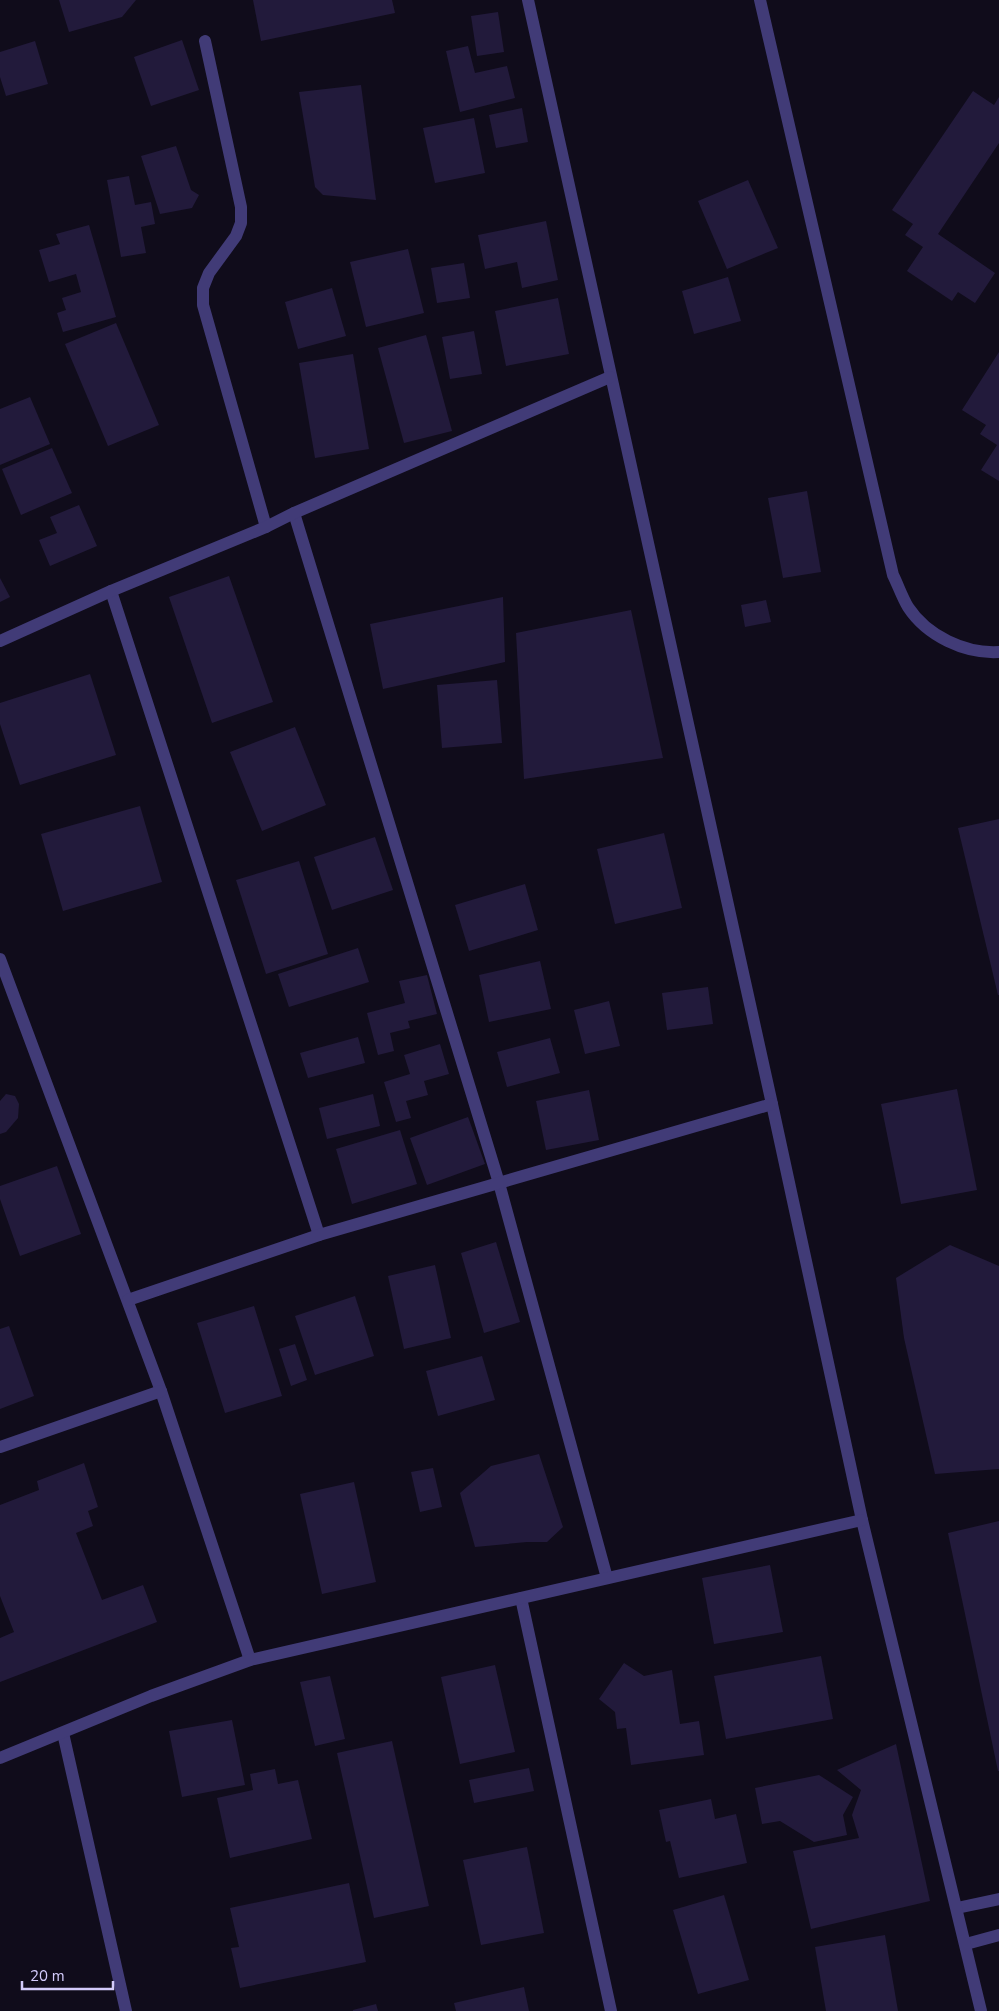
<svg xmlns="http://www.w3.org/2000/svg" width="999" height="2011" font-family="'Nunito Sans',sans-serif">
  <style>
    .building { fill: #221a3b }
    .lines { fill: none; stroke-linecap: round; stroke-linejoin: round }
    .service { stroke: #413b77; stroke-width: 12 }
    .minor { stroke: #413b77; stroke-width: 12 }
  </style>
  <rect width="100%" height="100%" fill="#100c1b"/>
  <!-- building -->
  <g class="building">
    <polygon points="59,0 136,0 122,17 69,32"/>
    <polygon points="253,0 392,0 395,13 261,41"/>
    <polygon points="498,12 504,52 477,56 471,16"/>
    <polygon points="182,40 199,90 151,106 134,57"/>
    <polygon points="35,41 48,84 6,96 0,77 0,52"/>
    <polygon points="468,46 475,73 507,66 515,98 460,112 446,51"/>
    <polygon points="361,85 376,200 323,195 315,187 299,92"/>
    <polygon points="973,91 994,105 999,97 999,143 938,234 995,273 975,303 958,292 952,301 907,271 923,247 905,235 913,224 892,210"/>
    <polygon points="522,108 528,142 496,148 489,115"/>
    <polygon points="474,118 485,173 435,183 423,128"/>
    <polygon points="176,146 191,190 199,195 192,208 160,214 141,156"/>
    <polygon points="129,176 135,205 151,202 155,224 141,227 146,253 121,257 107,180"/>
    <polygon points="748,180 778,248 727,269 698,201"/>
    <polygon points="546,221 558,280 522,288 517,262 485,269 478,235"/>
    <polygon points="89,225 116,317 63,332 57,313 66,310 62,298 81,292 76,274 49,282 39,250 60,244 56,234"/>
    <polygon points="408,249 424,313 366,327 350,262"/>
    <polygon points="464,263 470,298 437,303 431,268"/>
    <polygon points="728,277 741,321 694,334 682,291"/>
    <polygon points="332,288 346,336 298,349 285,302"/>
    <polygon points="558,298 569,354 506,366 495,311"/>
    <polygon points="116,323 159,425 108,446 65,344"/>
    <polygon points="474,331 482,374 450,379 442,337"/>
    <polygon points="426,335 452,431 404,443 378,348"/>
    <polygon points="999,352 999,481 981,470 997,445 980,434 986,425 962,410"/>
    <polygon points="353,354 369,449 315,458 299,363"/>
    <polygon points="30,397 50,444 0,465 0,409"/>
    <polygon points="52,448 72,493 21,515 2,469"/>
    <polygon points="807,491 821,572 783,578 768,498"/>
    <polygon points="79,505 97,546 50,566 39,540 57,533 50,517"/>
    <polygon points="229,576 273,702 212,723 169,597"/>
    <polygon points="0,578 10,597 0,602"/>
    <polygon points="503,597 505,662 383,689 370,624"/>
    <polygon points="766,600 771,622 745,627 741,605"/>
    <polygon points="631,610 663,758 524,779 516,633"/>
    <polygon points="90,674 116,755 20,785 0,724 0,703"/>
    <polygon points="497,680 502,743 442,748 437,685"/>
    <polygon points="295,727 326,805 262,831 230,752"/>
    <polygon points="140,806 162,882 63,911 41,834"/>
    <polygon points="999,819 999,995 998,995 958,828"/>
    <polygon points="664,833 682,908 615,924 597,849"/>
    <polygon points="375,837 393,890 332,910 314,857"/>
    <polygon points="299,861 328,954 266,974 236,880"/>
    <polygon points="525,884 538,930 469,951 455,905"/>
    <polygon points="358,948 369,982 289,1007 278,974"/>
    <polygon points="540,961 551,1009 489,1022 479,975"/>
    <polygon points="427,975 437,1014 408,1021 410,1028 390,1033 394,1051 378,1055 367,1013 405,1003 399,981"/>
    <polygon points="708,987 713,1024 667,1030 662,993"/>
    <polygon points="609,1001 620,1046 585,1054 574,1010"/>
    <polygon points="358,1037 365,1063 308,1078 300,1053"/>
    <polygon points="550,1038 560,1073 507,1087 497,1052"/>
    <polygon points="440,1044 449,1074 424,1081 428,1095 406,1101 411,1118 396,1122 384,1082 410,1074 404,1055"/>
    <polygon points="957,1089 977,1190 901,1204 881,1104"/>
    <polygon points="589,1090 599,1140 546,1150 536,1101"/>
    <polygon points="6,1094 15,1096 19,1104 18,1118 6,1132 0,1134 0,1101"/>
    <polygon points="373,1094 380,1126 327,1139 319,1108"/>
    <polygon points="468,1117 485,1164 427,1185 410,1138"/>
    <polygon points="400,1130 417,1184 352,1204 336,1149"/>
    <polygon points="57,1166 81,1234 20,1256 0,1199 0,1186"/>
    <polygon points="496,1242 520,1322 484,1333 461,1253"/>
    <polygon points="950,1245 999,1266 999,1469 935,1474 904,1338 896,1278"/>
    <polygon points="435,1265 451,1338 404,1349 388,1276"/>
    <polygon points="355,1296 374,1356 315,1375 295,1316"/>
    <polygon points="254,1306 282,1396 225,1413 197,1323"/>
    <polygon points="9,1326 34,1396 0,1409 0,1329"/>
    <polygon points="295,1344 307,1380 291,1386 279,1349"/>
    <polygon points="482,1356 495,1400 438,1416 426,1371"/>
    <polygon points="539,1454 563,1527 547,1542 527,1542 475,1547 460,1493 491,1466"/>
    <polygon points="84,1463 98,1507 88,1511 93,1526 76,1533 102,1600 143,1585 157,1622 0,1682 0,1638 14,1632 0,1596 0,1505 39,1490 37,1481"/>
    <polygon points="433,1468 442,1507 420,1512 411,1472"/>
    <polygon points="354,1482 376,1582 322,1594 300,1494"/>
    <polygon points="999,1521 999,1771 998,1771 948,1533"/>
    <polygon points="770,1565 783,1632 714,1644 702,1578"/>
    <polygon points="821,1656 833,1719 726,1739 714,1676"/>
    <polygon points="624,1663 644,1676 672,1670 680,1724 699,1721 704,1755 631,1765 626,1728 617,1729 615,1712 599,1699"/>
    <polygon points="495,1665 515,1752 460,1764 441,1677"/>
    <polygon points="330,1676 345,1739 315,1746 300,1682"/>
    <polygon points="232,1720 245,1785 182,1797 169,1731"/>
    <polygon points="392,1741 429,1906 374,1918 337,1753"/>
    <polygon points="896,1744 930,1901 811,1929 793,1851 859,1838 852,1815 861,1790 837,1770"/>
    <polygon points="529,1768 534,1791 474,1803 469,1780"/>
    <polygon points="275,1769 278,1784 298,1780 312,1839 230,1858 217,1798 253,1790 250,1774"/>
    <polygon points="819,1775 853,1797 843,1815 847,1835 814,1842 780,1821 762,1824 755,1788"/>
    <polygon points="711,1799 715,1819 736,1814 747,1863 679,1878 670,1841 666,1842 659,1810"/>
    <polygon points="527,1847 544,1933 481,1945 463,1860"/>
    <polygon points="349,1883 366,1962 240,1988 231,1948 239,1947 230,1908"/>
    <polygon points="724,1895 749,1980 698,1994 673,1910"/>
    <polygon points="885,1935 898,2011 826,2011 815,1947"/>
    <polygon points="524,1987 529,2011 456,2011 454,2003"/>
    <polygon points="376,2004 378,2011 353,2011 353,2010"/>
  </g>
  <g class="lines">
    <!-- service -->
    <g class="service">
      <polyline points="957,1908 999,1899"/>
      <polyline points="966,1944 999,1935"/>
    </g>
    <!-- minor -->
    <g class="minor">
      <polyline points="528,0 772,1104 862,1520 981,2011"/>
      <path d="M 760,0 L 893,575 C 898,585 902,597 908,607 C 927,636 965,654 999,652"/>
      <polyline points="205,41 241,207 241,223 236,236 209,273 203,288 203,305 266,527"/>
      <polyline points="294,513 499,1183 607,1578"/>
      <polyline points="111,591 319,1235"/>
      <polyline points="0,641 111,591 266,527 294,513 610,377"/>
      <polyline points="0,959 161,1391 250,1660"/>
      <polyline points="128,1300 319,1235 772,1104"/>
      <polyline points="0,1447 161,1391"/>
      <polyline points="521,1598 611,2011"/>
      <polyline points="63,1733 126,2011"/>
      <polyline points="0,1758 151,1696 250,1660 862,1520"/>
    </g>
  </g>
  <!-- scale -->
  <path d="M22 1981v8h91v-8" fill="none" stroke="#d3cbfb" stroke-width="2.5"/>
  <text x="30" y="1981" font-size="15" fill="#d3cbfb" stroke="#100c1b" stroke-width="4" paint-order="stroke">20 m</text>
</svg>
